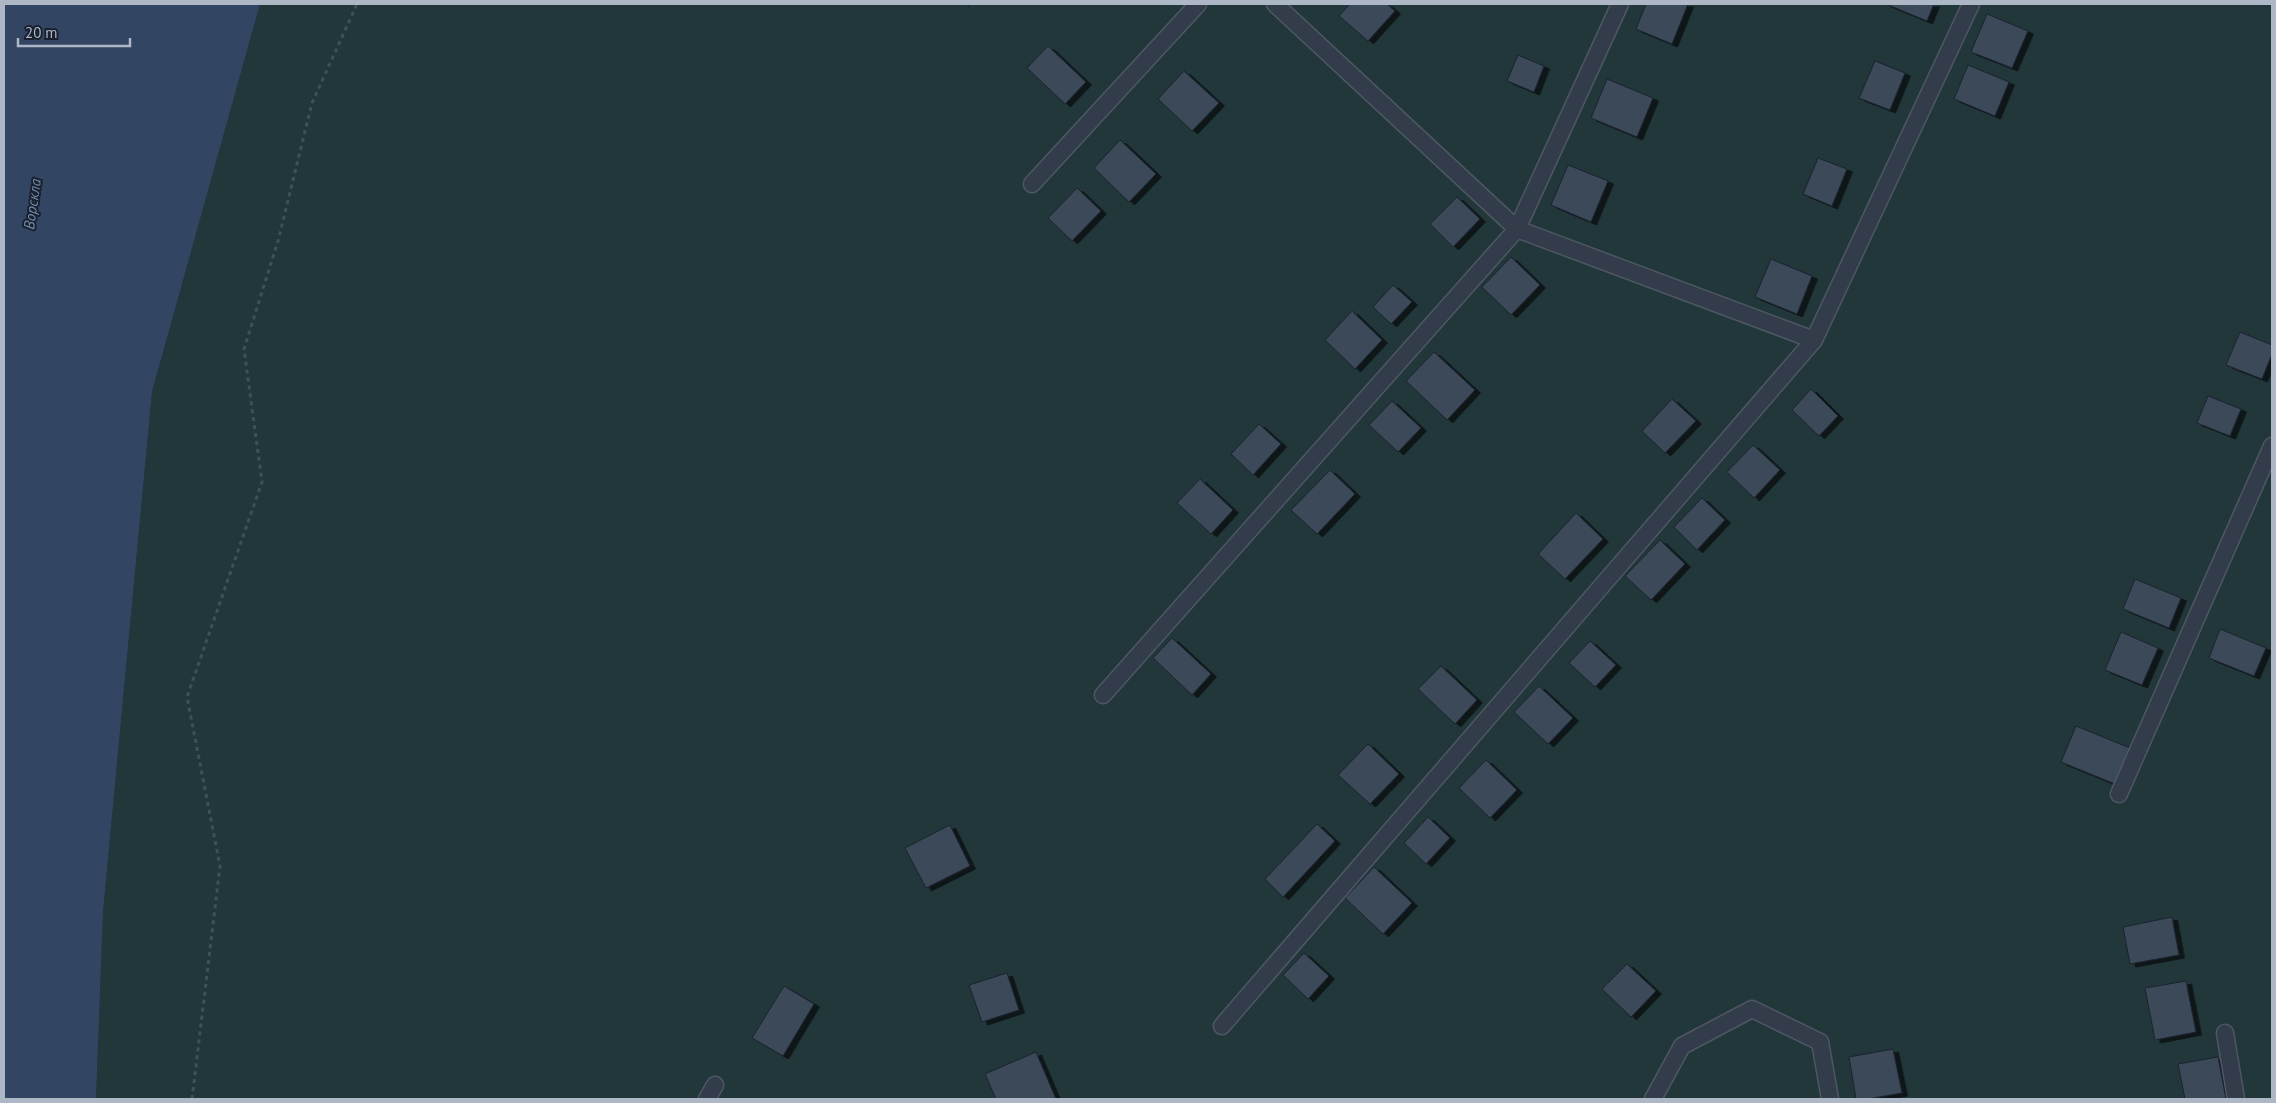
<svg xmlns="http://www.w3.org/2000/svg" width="2276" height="1103" font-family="'PT Sans',sans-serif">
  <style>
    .green { fill: #22373a }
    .water { fill: #324562 }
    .building { fill: #3b4859; stroke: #1b2330; filter: url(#shadow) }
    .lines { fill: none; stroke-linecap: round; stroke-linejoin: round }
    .lane-casing { stroke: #4e5764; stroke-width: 19 }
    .path { stroke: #3c5355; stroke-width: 3; stroke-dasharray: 4 4; stroke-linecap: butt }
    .lane { stroke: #333c4a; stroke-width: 16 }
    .labels { text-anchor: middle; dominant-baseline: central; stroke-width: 4; stroke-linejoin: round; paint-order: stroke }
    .water-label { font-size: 15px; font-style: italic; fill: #748db0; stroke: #19212e }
  </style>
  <defs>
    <filter id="shadow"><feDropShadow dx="5.5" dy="3" stdDeviation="0" flood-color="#0009"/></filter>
  </defs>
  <rect width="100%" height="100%" fill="#202a39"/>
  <!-- green -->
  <polygon class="green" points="260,4 969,4 967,11 971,4 2272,4 2272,1099 96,1099 103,912 152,392"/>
  <!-- water -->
  <polygon class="water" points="4,4 260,4 152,392 103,912 96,1099 4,1099"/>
  <!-- building -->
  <g class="building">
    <polygon points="1350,4 1387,4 1395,11 1368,41 1339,16"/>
    <polygon points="1646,4 1688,4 1672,44 1636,29"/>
    <polygon points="1886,4 1934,4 1927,21"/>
    <polygon points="1987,14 2028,31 2012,68 1971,52"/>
    <polygon points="1048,46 1086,82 1065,104 1027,68"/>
    <polygon points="1518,55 1544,66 1534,92 1507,81"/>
    <polygon points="1875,61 1905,73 1890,110 1859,98"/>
    <polygon points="1968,65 2009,82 1995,116 1954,99"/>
    <polygon points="1184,71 1219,103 1192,131 1158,99"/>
    <polygon points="1607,79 1653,98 1637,137 1591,118"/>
    <polygon points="1120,140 1156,174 1129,202 1094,168"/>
    <polygon points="1818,158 1847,169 1832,206 1803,194"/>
    <polygon points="1568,165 1608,181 1591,222 1551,205"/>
    <polygon points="1077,188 1101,211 1072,241 1048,218"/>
    <polygon points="1457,197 1480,219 1453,247 1430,224"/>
    <polygon points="1511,257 1540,285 1511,315 1482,287"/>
    <polygon points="1771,259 1812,276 1797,314 1755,297"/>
    <polygon points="1393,285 1412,302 1391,324 1373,307"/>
    <polygon points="1352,311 1382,340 1355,369 1325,340"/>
    <polygon points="2240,332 2272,345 2272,354 2262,379 2226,365"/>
    <polygon points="1434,352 1475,390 1447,420 1406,381"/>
    <polygon points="1811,389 1838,416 1819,436 1792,410"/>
    <polygon points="2208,396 2241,409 2230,436 2197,423"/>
    <polygon points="1672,399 1696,421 1665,453 1642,431"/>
    <polygon points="1392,401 1421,428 1398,452 1369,425"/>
    <polygon points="1259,424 1281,444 1253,475 1231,454"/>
    <polygon points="1753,445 1780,470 1754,498 1727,472"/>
    <polygon points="1330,470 1355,494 1317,534 1291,510"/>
    <polygon points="1200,479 1233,510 1211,534 1177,503"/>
    <polygon points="1702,498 1725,520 1697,550 1674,527"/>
    <polygon points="1576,513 1603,539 1565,579 1538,554"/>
    <polygon points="1660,540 1685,564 1651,600 1625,576"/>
    <polygon points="2135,579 2181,598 2169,628 2123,609"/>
    <polygon points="2220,629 2266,648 2254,676 2209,658"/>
    <polygon points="2121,632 2158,648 2142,685 2105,670"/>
    <polygon points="1172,638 1211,674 1192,695 1153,658"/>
    <polygon points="1590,641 1616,665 1595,687 1569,663"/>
    <polygon points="1441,666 1477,700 1455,724 1418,689"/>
    <polygon points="1539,686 1573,718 1548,744 1514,712"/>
    <polygon points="2076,726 2130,748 2115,784 2061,762"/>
    <polygon points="1368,744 1399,774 1370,804 1338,775"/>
    <polygon points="1486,760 1517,790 1490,818 1459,788"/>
    <polygon points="1428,817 1450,838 1426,864 1404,843"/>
    <polygon points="1317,824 1335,841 1283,897 1265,879"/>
    <polygon points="950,825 970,866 926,888 905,848"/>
    <polygon points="1374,867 1412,903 1383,934 1345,898"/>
    <polygon points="2172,917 2179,955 2130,964 2123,927"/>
    <polygon points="1304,953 1329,976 1308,999 1283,975"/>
    <polygon points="1627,964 1656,991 1631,1017 1602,989"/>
    <polygon points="1007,973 1019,1010 982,1022 969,985"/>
    <polygon points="2186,981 2196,1032 2155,1040 2145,988"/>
    <polygon points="784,986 814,1004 783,1056 752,1038"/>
    <polygon points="1893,1049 1902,1093 1868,1099 1856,1099 1849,1057"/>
    <polygon points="1036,1052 1056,1099 996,1099 985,1074"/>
    <polygon points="2218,1057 2226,1099 2185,1099 2178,1064"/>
  </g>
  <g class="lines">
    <defs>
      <g id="lane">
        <polyline points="1275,4 1517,229 1814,340"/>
        <polyline points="1032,184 1198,4"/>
        <polyline points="1103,695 1517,229 1620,4"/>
        <polyline points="2119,794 2272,446"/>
        <polyline points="1222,1026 1814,340 1971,4"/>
        <polyline points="2225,1033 2236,1099"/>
        <polyline points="707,1099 715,1085"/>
        <polyline points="1653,1099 1682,1046 1752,1009 1820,1042 1830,1099"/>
      </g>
    </defs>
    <!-- lane casing -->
    <use href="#lane" class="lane-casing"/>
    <!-- path -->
    <polyline class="path" points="192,1099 220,866 187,697 262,482 244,349 278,241 312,103 357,4"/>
    <!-- lane -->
    <use href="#lane" class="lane"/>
  </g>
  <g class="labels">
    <!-- water labels -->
    <g class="water-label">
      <text transform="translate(32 204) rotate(-82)">Ворскла</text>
    </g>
  </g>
  <!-- border -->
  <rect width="2276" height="1103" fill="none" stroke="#aeb7c6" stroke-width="10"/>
  <!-- scale -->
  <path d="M18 38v8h112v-8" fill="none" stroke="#aeb7c6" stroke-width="2.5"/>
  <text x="25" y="38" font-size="15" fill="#aeb7c6" stroke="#19212e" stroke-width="4" paint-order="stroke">20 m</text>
</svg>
